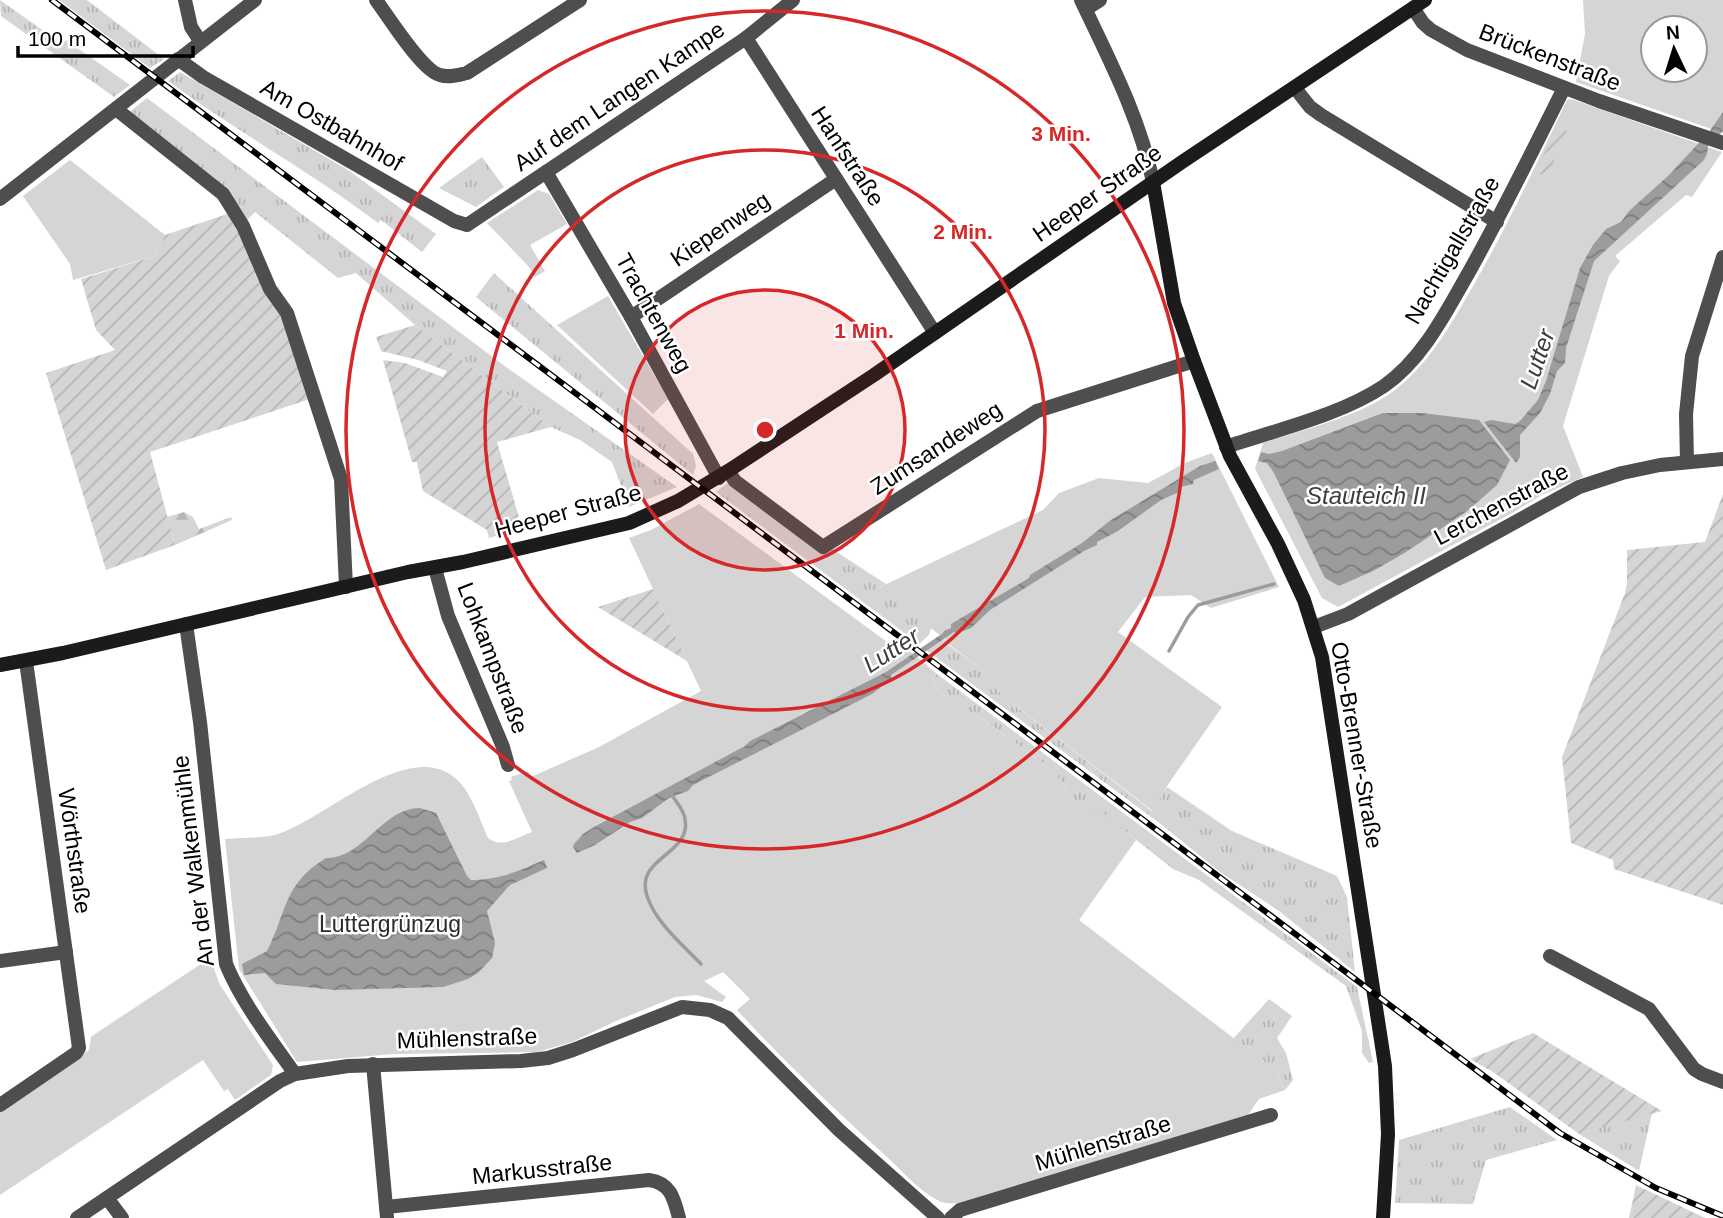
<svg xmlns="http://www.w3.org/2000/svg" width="1723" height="1218" font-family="Arial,sans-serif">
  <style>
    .grass { fill: url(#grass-tufts) }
    .forest { fill: url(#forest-firs) }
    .park { fill: #d5d5d5; fill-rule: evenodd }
    .garden { fill: url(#garden-furrows) }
    .water { fill: url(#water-waves) }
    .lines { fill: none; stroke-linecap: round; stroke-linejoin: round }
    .stream { stroke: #9c9c9c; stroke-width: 3.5 }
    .street { stroke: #4e4e4e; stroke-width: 14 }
    .secondary { stroke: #1b1b1b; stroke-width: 14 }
    .rail-casing { stroke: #000; stroke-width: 6 }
    .rail { stroke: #fff; stroke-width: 3.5; stroke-dasharray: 10; stroke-linecap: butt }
    .ring { fill: none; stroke: #d62828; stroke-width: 3.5 }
    .labels { text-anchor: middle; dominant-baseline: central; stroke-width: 5; stroke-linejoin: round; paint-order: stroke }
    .street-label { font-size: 23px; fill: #000; stroke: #fff }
    .park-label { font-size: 23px; fill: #2c2c2c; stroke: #fff }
    .water-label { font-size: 24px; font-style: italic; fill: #3d3d3d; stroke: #fff }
    .centre { fill: #d62828; stroke: #fff; stroke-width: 3.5 }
    .ring-label { font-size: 21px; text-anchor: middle; font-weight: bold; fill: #d62828; stroke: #fff; stroke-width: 5; stroke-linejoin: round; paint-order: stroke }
  </style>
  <defs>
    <pattern id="grass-tufts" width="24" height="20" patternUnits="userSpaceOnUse" patternTransform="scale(1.75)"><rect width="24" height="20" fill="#d5d5d5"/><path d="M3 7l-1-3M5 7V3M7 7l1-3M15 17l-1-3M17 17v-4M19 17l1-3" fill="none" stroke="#b5b5b5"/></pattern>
    <pattern id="forest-firs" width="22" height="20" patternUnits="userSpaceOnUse" patternTransform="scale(1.75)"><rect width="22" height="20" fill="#d5d5d5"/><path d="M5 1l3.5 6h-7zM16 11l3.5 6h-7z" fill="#b5b5b5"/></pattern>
    <pattern id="garden-furrows" width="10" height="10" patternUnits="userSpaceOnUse" patternTransform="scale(1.75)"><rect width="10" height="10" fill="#d5d5d5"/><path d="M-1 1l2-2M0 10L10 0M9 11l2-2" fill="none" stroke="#b5b5b5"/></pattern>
    <pattern id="water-waves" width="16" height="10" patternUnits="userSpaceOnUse" patternTransform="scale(1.75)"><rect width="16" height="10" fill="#9c9c9c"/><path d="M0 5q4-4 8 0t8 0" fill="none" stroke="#7d7d7d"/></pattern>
  </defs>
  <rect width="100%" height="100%" fill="#fff"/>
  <!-- grass -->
  <g class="grass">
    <polygon points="0,0 62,44 66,40 130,85 114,97 1,16"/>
    <polygon points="59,0 87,0 164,59 150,68"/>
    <path d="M 180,72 L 348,170 L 436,234 L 422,252 L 381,220 L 378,223 C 311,172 236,131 168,81 Z"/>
    <polygon points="147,98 506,367 677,487 629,507 612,462 580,440 551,427 415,325 356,273 338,278 255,212 246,221 127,114"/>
    <polygon points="482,157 504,187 476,207 439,188"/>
    <polygon points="494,273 693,454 696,466 693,475 476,297"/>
    <polygon points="729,482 886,584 879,587 931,628 929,635 919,644 716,492"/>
    <polygon points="944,639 947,644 979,667 987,680 1008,700 1152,811 1167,787 1232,831 1337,876 1347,897 1355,972 1279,911 1220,872 1162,825 926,650"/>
    <polygon points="937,674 1357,987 1373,1062 1369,1063 1362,1053 1362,1031 1346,986 1199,880 1173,869 1125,831 1076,804 1054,771 989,724 938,691 933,678"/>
    <polygon points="1269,999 1292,1016 1277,1038 1286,1053 1293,1080 1285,1090 1274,1069 1233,1039"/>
    <polygon points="1510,1107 1557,1140 1486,1160 1473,1204 1395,1203 1399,1140"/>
    <polygon points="1652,1113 1639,1171 1579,1134"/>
  </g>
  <!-- forest -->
  <polygon class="forest" points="184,512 193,517 199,529 231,517 232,520 175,545 167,517"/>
  <!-- park -->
  <g class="park">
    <path d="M 1583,0 L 1723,0 L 1723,133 L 1576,82 L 1585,34 ZM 1653,28 L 1695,28 L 1695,70 L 1653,70 Z"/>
    <path d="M 1571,99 L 1722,152 L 1692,197 L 1686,195 L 1615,256 L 1620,261 L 1609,276 L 1563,426 L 1583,477 L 1542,495 L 1512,513 L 1338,607 L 1322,598 L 1255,469 L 1263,443 C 1305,429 1351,419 1388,395 C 1428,368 1452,322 1476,281 C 1509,222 1538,161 1567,100 Z"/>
    <polygon points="70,160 165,235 155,256 73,280 70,264 23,196"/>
    <polygon points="538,190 549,194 567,224 530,245 545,271 535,277 529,267 487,223"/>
    <polygon points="608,296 668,399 653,414 557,325"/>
    <polygon points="1212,453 1279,587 1211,608 1191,595 1145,597 1118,632 1222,707 1167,786 1153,811 1008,700 987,680 979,667 947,643 945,639 878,588 1043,510 1059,493 1099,478 1148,483 1187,462"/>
    <path d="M 699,504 L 887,642 C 904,642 923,663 937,674 L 933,678 L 938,691 L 989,724 L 1054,771 L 1076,804 L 1087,810 L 1099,809 L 1136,840 L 1079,920 L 1274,1069 L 1285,1090 L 1259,1099 L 1248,1115 L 962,1203 C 955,1203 948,1204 941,1202 C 921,1193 903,1172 887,1157 C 835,1110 785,1062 737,1010 L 750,999 L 723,972 L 704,981 L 726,997 L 722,1002 L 696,995 L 675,997 L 616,1021 L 572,1042 L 537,1052 L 394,1054 L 297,1062 L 239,969 L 225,839 C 241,837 262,839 278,834 C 326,820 420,725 465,789 C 475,804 481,822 488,838 C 501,849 518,837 532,832 L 509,781 L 512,780 L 511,777 L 528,771 L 531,777 L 599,747 L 701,691 L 629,538 L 651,530 Z"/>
    <polygon points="210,958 220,985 273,1065 271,1075 235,1100 228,1089 224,1091 203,1060 0,1195 0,1109 89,1050 91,1037 95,1034"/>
  </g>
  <!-- garden -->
  <g class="garden">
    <path d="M 1558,129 L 1564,129 L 1569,134 L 1570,140 L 1556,155 L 1550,173 L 1542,175 L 1539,173 C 1538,166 1544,151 1549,147 L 1550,142 L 1554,138 Z"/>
    <polygon points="230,213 281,314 310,399 150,452 175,545 106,570 46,373 115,350 96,330 81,279 155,256 165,235"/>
    <polygon points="415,325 551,427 497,442 523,531 502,534 489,538 487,530 423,491 417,462 412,462 383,360 405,363 443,377 447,371 418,360 381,351 376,337"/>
    <polygon points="1723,494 1723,905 1614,869 1613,860 1571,843 1562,757 1625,593 1627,583 1627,550 1705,542"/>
    <polygon points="653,589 687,661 598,607"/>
    <polygon points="1533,1033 1662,1111 1579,1134 1493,1072 1470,1059"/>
    <polygon points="1636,1185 1705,1218 1629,1218"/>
  </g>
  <!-- water -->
  <g class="water">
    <polygon points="1723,112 1723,131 1708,146 1707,154 1704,160 1594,261 1566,348 1565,363 1557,371 1550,394 1540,413 1520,435 1520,457 1516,463 1484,422 1491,420 1515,424 1520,421 1538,400 1546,381 1580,268 1593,245 1606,229 1621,222 1629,211 1669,175 1709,132"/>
    <polygon points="1383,413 1422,413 1479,420 1510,460 1497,485 1466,512 1406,552 1375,570 1339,586 1325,578 1274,473 1267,463 1258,461 1261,452 1269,454 1282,451"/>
    <polygon points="1215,461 1219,469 1194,480 1193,484 1181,487 1179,492 1161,500 1118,531 1097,542 1097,545 1084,551 990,610 971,628 958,633 954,632 891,675 891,679 872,694 693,785 688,791 669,798 642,818 630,822 595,845 577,853 573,847 574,844 583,834 594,827 745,746 750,741 886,672 943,633 944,631 951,628 951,624 1029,578 1030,575 1082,543 1111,520 1200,466"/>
    <path d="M 420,808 L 436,813 L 467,876 L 471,880 C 499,880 519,871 544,860 L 547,868 L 510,885 L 487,911 L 495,943 L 492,958 L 478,973 L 468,979 L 443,987 L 335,990 L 276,984 L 265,973 L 244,975 L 242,964 L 267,951 C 287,912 283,884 326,858 C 363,859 382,808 420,808 Z"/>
  </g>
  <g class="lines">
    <!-- stream -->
    <g class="stream">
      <polyline points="1169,651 1188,617 1198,605 1274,584"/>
      <path d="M 672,795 C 676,802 684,810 685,819 C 692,855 634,857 647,896 C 656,923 682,944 701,964"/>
    </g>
    <!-- street -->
    <g class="street">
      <polyline points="185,0 191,27 200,41"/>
      <path d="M 376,0 C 388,16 422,71 440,75 C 449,78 458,75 467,73 L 580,0"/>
      <path d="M 1081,0 C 1109,59 1140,118 1153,182"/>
      <polyline points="1413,8 1423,23 1431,30 1467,50 1599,101 1723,143"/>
      <polyline points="1086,9 1100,0"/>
      <polyline points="746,38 935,333"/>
      <polyline points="178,59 203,77 454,221 467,225 746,38 793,0"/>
      <polyline points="1295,88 1310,107 1321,115 1497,222"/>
      <polyline points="116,109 223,194 243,226 270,289 287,313 341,479 346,587"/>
      <polyline points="546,172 631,317 719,478"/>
      <polyline points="0,199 255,0"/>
      <polyline points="631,317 836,179"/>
      <path d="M 1226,447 C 1276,430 1341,415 1384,386 C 1423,359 1446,312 1469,272 C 1503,211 1533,150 1564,88"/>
      <polyline points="1687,462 1686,414 1692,356 1723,257"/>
      <polyline points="728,471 735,481 823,547 1037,411 1194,361"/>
      <polyline points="435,568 448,616 503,747 508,765"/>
      <path d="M 186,624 L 200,722 L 226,964 C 242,1003 271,1040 295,1074"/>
      <polyline points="1314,627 1348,614 1579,487 1622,473 1660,465 1723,459"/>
      <polyline points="1550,956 1649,1009 1694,1069 1702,1074 1723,1082"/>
      <polyline points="0,961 66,952"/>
      <polyline points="373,1064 387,1218"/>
      <polyline points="0,1105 76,1053 79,1048 26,661"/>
      <polyline points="107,1198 122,1218"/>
      <path d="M 386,1207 L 649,1180 C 671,1183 674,1199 679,1218"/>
      <polyline points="77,1218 280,1081 295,1074 348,1066 521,1061 548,1058 573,1050 682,1007 710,1010 728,1018 839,1130 938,1218"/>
      <polyline points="951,1218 960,1210 1271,1115"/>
    </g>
    <!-- secondary -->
    <g class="secondary">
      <polyline points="1153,182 1174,303 1194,361 1230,456 1278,544 1304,600 1322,657 1385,1066 1388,1134 1383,1218"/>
      <polyline points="0,665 63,653 408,572 463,562 629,523 678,501 728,471 874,375 1182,162 1425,0"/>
    </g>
    <defs>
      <polyline id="rail" points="52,0 1560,1133 1656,1188 1723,1216"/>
    </defs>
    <!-- rail casing -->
    <use href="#rail" class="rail-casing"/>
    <!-- rail -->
    <use href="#rail" class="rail"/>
  </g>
  <!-- distance rings -->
  <circle cx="765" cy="430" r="140" fill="#d62828" fill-opacity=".12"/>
  <g class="ring">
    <circle cx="765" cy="430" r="140"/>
    <circle cx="765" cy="430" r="280"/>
    <circle cx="765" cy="430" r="419"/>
  </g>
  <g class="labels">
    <!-- street labels -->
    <g class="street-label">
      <text transform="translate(1550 57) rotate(21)">Brückenstraße</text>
      <text transform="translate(619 96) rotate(-34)">Auf dem Langen Kampe</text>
      <text transform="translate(332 125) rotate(30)">Am Ostbahnhof</text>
      <text transform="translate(848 156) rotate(57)">Hanfstraße</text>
      <text transform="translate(1097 193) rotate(-35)">Heeper Straße</text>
      <text transform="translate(720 229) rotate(-34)">Kiepenweg</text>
      <text transform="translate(1452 250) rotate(-60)">Nachtigallstraße</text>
      <text transform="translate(654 313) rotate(61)">Trachtenweg</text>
      <text transform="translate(936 448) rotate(-33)">Zumsandeweg</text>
      <text transform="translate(1501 504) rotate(-28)">Lerchenstraße</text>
      <text transform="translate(568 511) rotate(-15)">Heeper Straße</text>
      <text transform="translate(493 658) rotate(69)">Lohkampstraße</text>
      <text transform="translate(1357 745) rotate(80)">Otto-Brenner-Straße</text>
      <text transform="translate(75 851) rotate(82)">Wörthstraße</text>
      <text transform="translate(193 861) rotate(-97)">An der Walkenmühle</text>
      <text transform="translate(467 1038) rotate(-2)">Mühlenstraße</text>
      <text transform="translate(1103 1143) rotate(-17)">Mühlenstraße</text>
      <text transform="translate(542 1169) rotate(-6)">Markusstraße</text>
    </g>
    <!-- park labels -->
    <g class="park-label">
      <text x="390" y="924">Luttergrünzug</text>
    </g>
    <!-- water labels -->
    <g class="water-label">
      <text transform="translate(1537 359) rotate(-71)">Lutter</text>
      <text x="1366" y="495">Stauteich II</text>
      <text transform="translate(891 650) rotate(-33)">Lutter</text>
    </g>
  </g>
  <circle cx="765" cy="430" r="10" class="centre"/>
  <g class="ring-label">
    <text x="1061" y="141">3 Min.</text>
    <text x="963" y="239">2 Min.</text>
    <text x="864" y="338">1 Min.</text>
  </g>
  <!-- north arrow -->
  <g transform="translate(1674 49) rotate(356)"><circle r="33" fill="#ffffff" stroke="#999999" stroke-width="2"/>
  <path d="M0-5L12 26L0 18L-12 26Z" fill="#000000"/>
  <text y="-10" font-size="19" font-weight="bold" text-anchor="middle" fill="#000000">N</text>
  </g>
  <!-- scale -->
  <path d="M18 46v10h175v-10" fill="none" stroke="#000000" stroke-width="3.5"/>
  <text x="28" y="46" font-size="21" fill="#000000" stroke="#ffffff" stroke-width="5" paint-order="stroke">100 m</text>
</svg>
